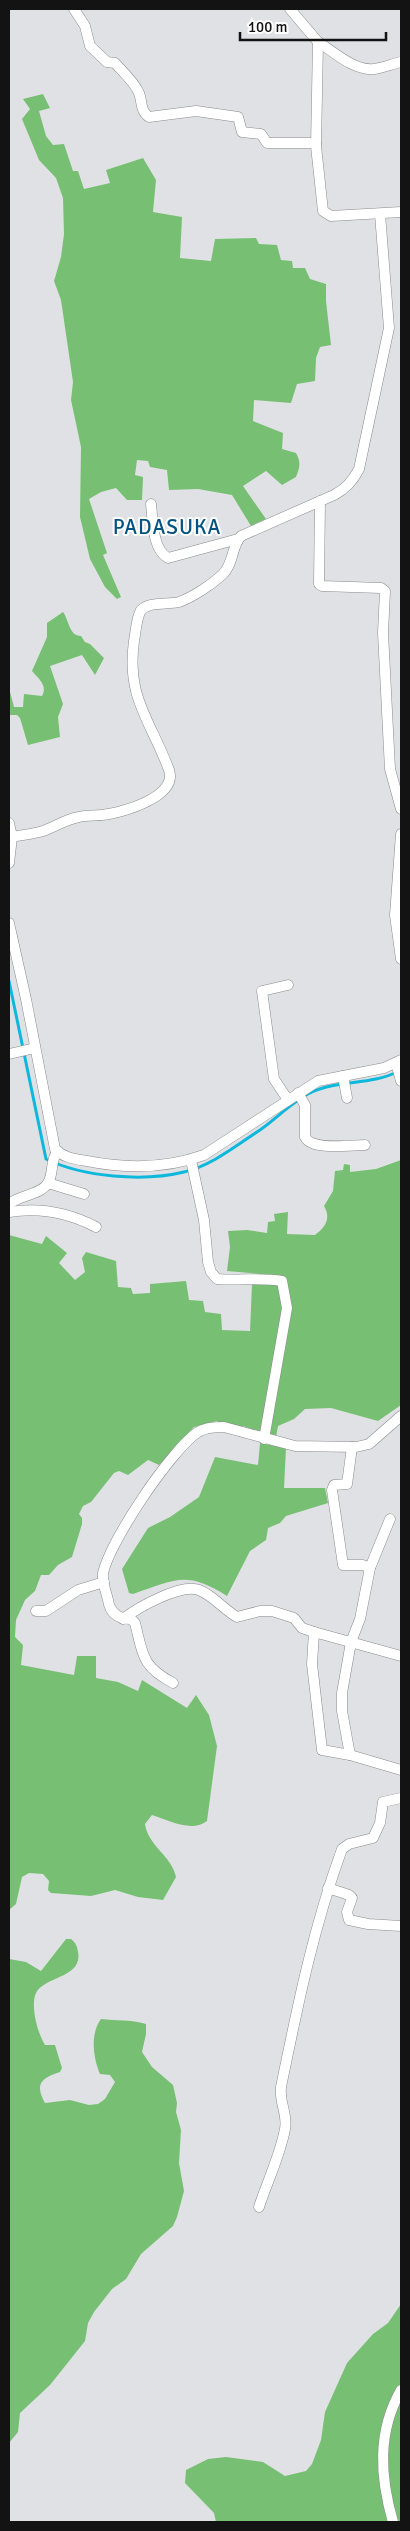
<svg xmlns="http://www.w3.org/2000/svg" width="410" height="2531" font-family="Signika,sans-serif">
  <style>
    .forest { fill: #77c073 }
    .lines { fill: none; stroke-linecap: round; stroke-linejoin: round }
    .stream { stroke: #0db8dd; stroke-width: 3 }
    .minor-casing { stroke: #898b8d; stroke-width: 11 }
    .minor { stroke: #fff; stroke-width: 10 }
    .labels { text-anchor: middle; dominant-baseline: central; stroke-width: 4; stroke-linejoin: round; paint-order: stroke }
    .quarter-label { font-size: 21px; letter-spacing: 1px; fill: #045380; stroke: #fff }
  </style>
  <rect width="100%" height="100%" fill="#e0e1e4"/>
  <!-- forest -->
  <g class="forest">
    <path d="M 43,94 L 50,108 L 39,111 L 46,136 L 53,145 L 64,144 L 73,171 L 78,171 L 84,189 L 110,183 L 106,170 L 143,158 L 156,180 L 153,212 L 182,217 L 180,258 L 211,261 L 215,239 L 256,238 L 259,244 L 277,245 L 281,260 L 292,261 L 293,268 L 305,268 L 310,279 L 326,284 L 326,301 L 331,345 L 320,347 L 316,358 L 315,381 L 297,384 L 291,403 L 254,400 L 253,421 L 283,433 L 282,449 L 296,453 C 301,462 300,467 296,477 L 282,485 L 266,471 L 243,486 L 266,519 L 251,526 L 232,495 L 198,489 L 169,490 L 167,470 L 150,467 L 148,461 L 137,460 L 135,475 L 143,477 L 142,500 L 127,500 L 116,488 L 101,492 L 89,499 L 107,553 L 103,555 L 121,597 L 117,599 L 105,587 L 90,559 L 80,517 L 81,447 L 71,400 L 73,382 L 61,300 L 54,281 L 61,257 L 64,234 L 63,198 L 56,178 L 39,160 L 22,119 L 30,109 L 23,99 Z"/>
    <path d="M 63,612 C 69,620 69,636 81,636 L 85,642 L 90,644 L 104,658 L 95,675 L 82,655 L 50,666 L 63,704 L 58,717 L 60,737 L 28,745 L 20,718 L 17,715 L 9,715 L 9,688 L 14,707 L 23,707 L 24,694 L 42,696 C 48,686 39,679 32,671 L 47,637 L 47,623 Z"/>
    <path d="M 401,1160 L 401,1405 L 378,1421 L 331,1408 L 305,1409 L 294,1419 L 278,1426 L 276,1437 L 243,1426 L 227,1431 L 217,1421 L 194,1427 L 159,1465 L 148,1460 L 128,1475 L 119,1471 L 114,1473 L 91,1502 L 83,1506 L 79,1514 L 82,1518 L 82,1524 L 72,1557 L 58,1565 L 49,1575 L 41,1575 L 35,1591 L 25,1600 L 16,1620 L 15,1637 L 23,1645 L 21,1665 L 74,1675 L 77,1656 L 96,1656 L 96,1678 L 118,1682 L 138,1691 L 142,1680 L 187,1708 L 196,1695 L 209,1715 L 217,1746 L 207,1821 C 192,1833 168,1820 152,1815 L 145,1824 C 148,1846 172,1856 176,1877 L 163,1900 L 138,1897 L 115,1890 L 91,1896 L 51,1893 L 48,1890 L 49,1881 L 43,1874 L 29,1873 L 22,1877 L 16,1904 L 9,1910 L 9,1235 L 42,1244 L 46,1236 L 67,1253 L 59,1263 L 75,1280 L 85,1272 L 82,1258 L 86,1252 L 116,1261 L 118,1287 L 131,1288 L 133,1294 L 150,1293 L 150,1284 L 186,1281 L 189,1300 L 203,1301 L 205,1312 L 221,1314 L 222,1330 L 250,1331 L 252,1284 L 260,1285 L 261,1274 L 227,1271 L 230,1247 L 228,1231 L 247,1230 L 267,1233 L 268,1222 L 275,1221 L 274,1214 L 288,1212 L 287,1234 L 315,1235 C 326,1227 331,1218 324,1206 L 333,1191 L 335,1171 L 343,1170 L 344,1164 L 350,1165 L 350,1172 L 376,1169 Z"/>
    <path d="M 260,1443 L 286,1448 L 284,1488 L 325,1488 L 328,1503 L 286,1516 L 280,1523 L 268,1528 L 266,1540 L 250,1551 L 227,1596 C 186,1570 175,1580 133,1594 L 129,1593 L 122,1569 L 148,1528 L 170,1517 L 199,1497 L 215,1457 L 258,1465 Z"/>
    <path d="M 66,1939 L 71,1939 C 76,1943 77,1946 78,1952 C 83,1978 44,1976 36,1993 C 30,2006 38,2034 45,2045 L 55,2045 L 62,2068 L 60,2072 C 42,2078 34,2083 45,2103 L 70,2100 L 89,2105 L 98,2104 L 105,2099 L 115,2082 L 110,2075 L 100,2074 C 93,2057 90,2034 101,2019 C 117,2021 130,2019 146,2024 L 146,2034 L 142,2052 L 152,2067 L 173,2085 L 177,2103 L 176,2112 L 181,2130 L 179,2163 L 184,2191 L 177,2217 L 173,2226 L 141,2254 L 126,2279 L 112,2289 L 94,2312 L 88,2323 L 85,2341 L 50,2385 L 20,2413 L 18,2432 L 9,2443 L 9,1959 L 26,1962 L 41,1971 Z"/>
    <polygon points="401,2304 401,2522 216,2522 214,2513 185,2483 186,2470 208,2459 226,2457 263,2462 285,2476 306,2471 312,2464 321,2440 325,2412 347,2363 373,2334 388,2323"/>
  </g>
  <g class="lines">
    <!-- stream -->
    <path class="stream" d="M 9,981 L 46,1159 C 83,1177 143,1182 184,1172 C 211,1166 237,1145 260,1130 C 277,1118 293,1101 312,1092 C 338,1080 371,1085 397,1072"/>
    <defs>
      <g id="minor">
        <path d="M 74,9 L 85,26 L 90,46 L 107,62 L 115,63 C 123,72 133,81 138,91 C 143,100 139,110 149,117 L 196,111 L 238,117 L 242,132 L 261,134 L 267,143 L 316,143"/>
        <polyline points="290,9 318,42 316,146 323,211 331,216 401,212"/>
        <path d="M 318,42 C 334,52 354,71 374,69 C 383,68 392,64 401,62"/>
        <polyline points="320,501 319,584 322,586 381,588 385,591 383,633 390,769 401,809"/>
        <path d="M 151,504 C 153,520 152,549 168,558 L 238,539"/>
        <polyline points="9,823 12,837"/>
        <polyline points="401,834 395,915 401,959"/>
        <path d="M 9,863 L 12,837 C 22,835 33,834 43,831 C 55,827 66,819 79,817 C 87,815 95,816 102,815 C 122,813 178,797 169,770 C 151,721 126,698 134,641 C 136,631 136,619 141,610 C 151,601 167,605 179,602 C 193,597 211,585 222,575 C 234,564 231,547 241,536 L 334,495 C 346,489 353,481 359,469 L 389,328 L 380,214"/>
        <path d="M 9,923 L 26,999 L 55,1149 C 64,1158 75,1159 87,1161 C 127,1169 165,1169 204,1155 L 318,1081 L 384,1068 L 401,1060"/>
        <polyline points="9,1054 35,1048"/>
        <polyline points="396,1063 401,1081"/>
        <polyline points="343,1076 347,1098"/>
        <path d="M 298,1093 L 305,1105 L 305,1137 C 312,1151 351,1145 365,1145"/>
        <polyline points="288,1100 274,1079 262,991 288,985"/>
        <path d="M 191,1160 L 204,1220 L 208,1262 L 211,1272 L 217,1279 C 239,1281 261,1277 282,1281 L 287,1308 L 264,1439"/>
        <polyline points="48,1183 84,1194"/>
        <path d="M 9,1204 C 19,1195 41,1195 48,1183 C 54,1173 50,1161 57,1152"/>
        <path d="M 9,1212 C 40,1207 69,1213 96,1227"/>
        <polyline points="352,1447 347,1484 334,1485 332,1490 343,1565 363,1565 370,1568"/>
        <polyline points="36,1611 46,1611 78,1590 104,1582"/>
        <path d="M 123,1619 C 137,1608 181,1583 199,1590 C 214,1596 223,1609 237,1617 L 260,1611 L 272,1611 L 294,1618 L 302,1628 L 314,1632 L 401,1656"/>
        <polyline points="314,1632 312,1664 322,1750 350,1755 401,1770"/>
        <path d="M 173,1683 C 141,1666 143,1654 135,1623 L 131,1619 C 118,1619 110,1613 108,1600 C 106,1592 102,1582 103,1573 C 110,1541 171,1450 198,1432 C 206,1427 216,1427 224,1427 L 295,1446 L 356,1447 L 369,1444 L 401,1416"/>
        <polyline points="350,1755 342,1711 342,1693 351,1642 360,1619 370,1568 390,1519"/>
        <polyline points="328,1888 349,1895 352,1898 347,1912 349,1920 368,1924 401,1926"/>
        <path d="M 259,2207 C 267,2182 280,2156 285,2129 C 288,2115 279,2102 281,2087 C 298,2004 313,1929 342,1849 L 349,1844 L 373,1838 L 380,1823 L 383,1802 L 401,1798"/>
        <path d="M 393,2522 C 380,2477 377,2432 401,2390"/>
      </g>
    </defs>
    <!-- minor casing -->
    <use href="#minor" class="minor-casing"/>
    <!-- minor -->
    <use href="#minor" class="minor"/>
  </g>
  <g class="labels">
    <!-- quarter labels -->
    <g class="quarter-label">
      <text x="167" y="527">PADASUKA</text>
    </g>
  </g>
  <!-- border -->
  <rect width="410" height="2531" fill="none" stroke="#131314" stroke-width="20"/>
  <!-- scale -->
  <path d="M240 32v8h146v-8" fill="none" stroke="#131314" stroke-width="2.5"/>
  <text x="248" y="32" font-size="15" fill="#131314" stroke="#ffffff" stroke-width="4" paint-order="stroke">100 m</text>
</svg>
